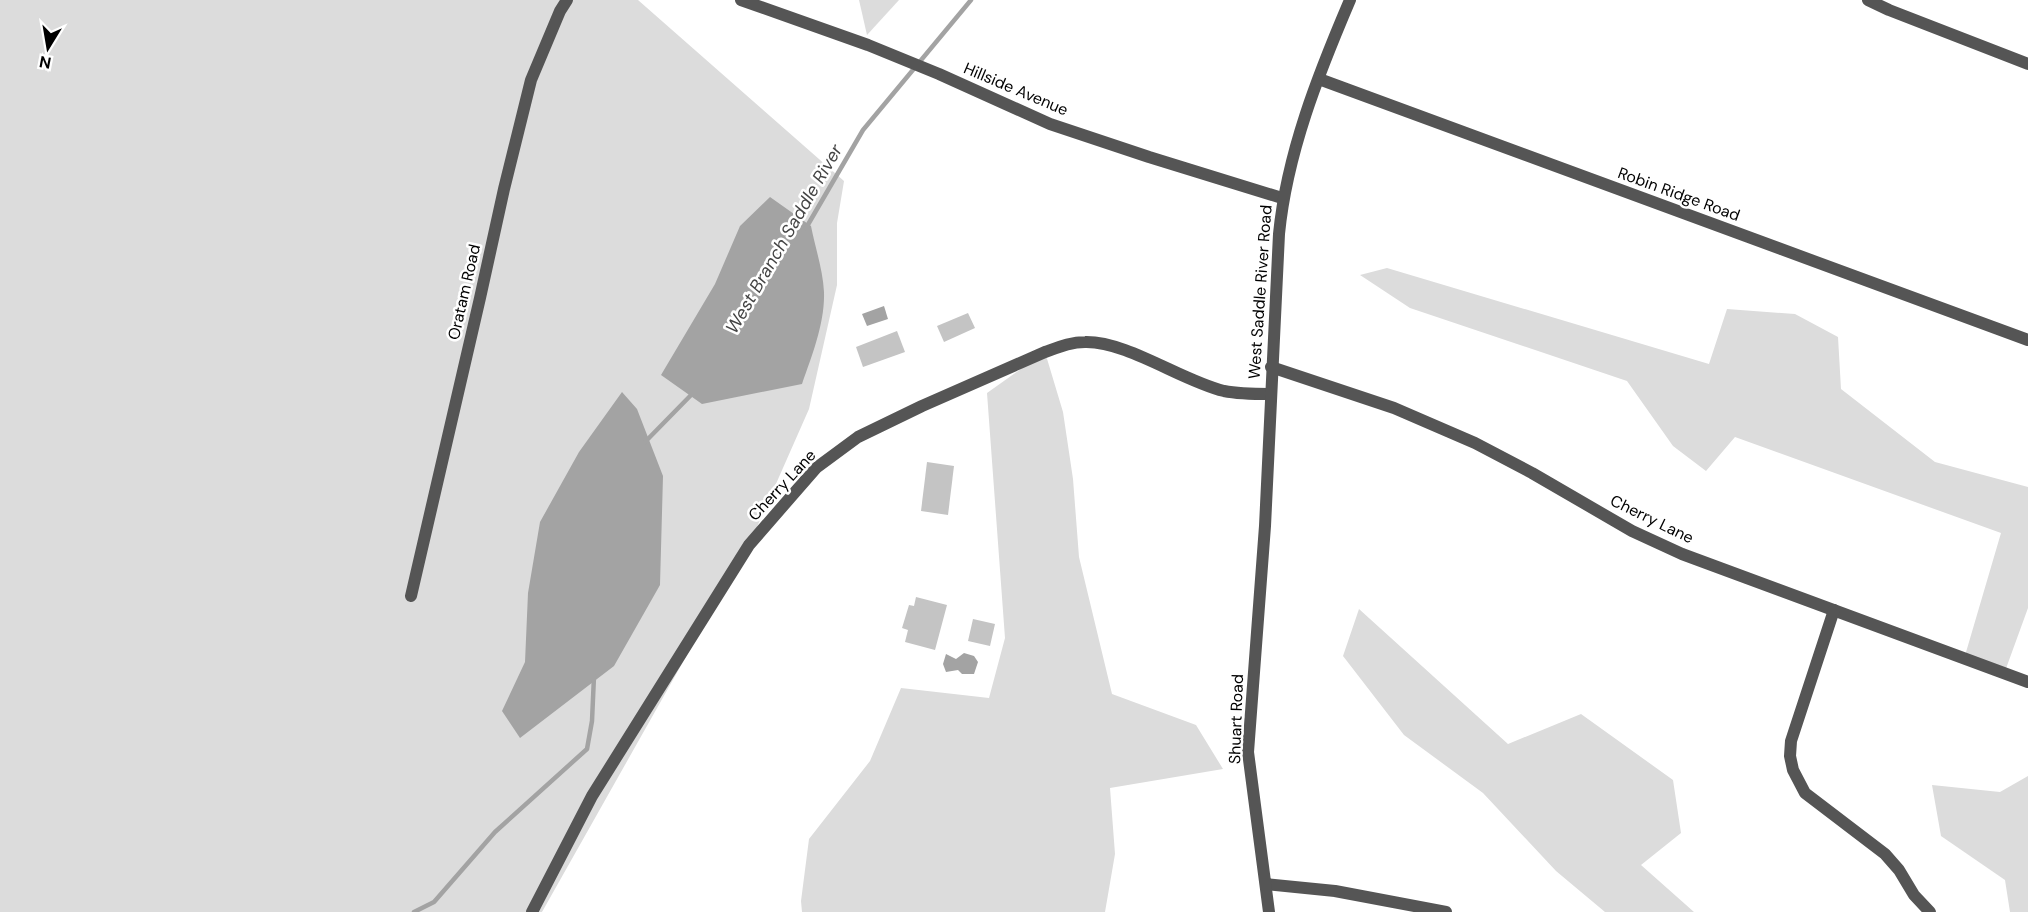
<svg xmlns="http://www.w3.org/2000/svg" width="2028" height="912" font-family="'DM Sans',sans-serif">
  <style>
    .green { fill: #dcdcdc }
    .water { fill: #a3a3a3 }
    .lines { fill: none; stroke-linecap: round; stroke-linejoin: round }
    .stream { stroke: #a3a3a3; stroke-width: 4.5 }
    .building { fill: #c4c4c4 }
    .minor { stroke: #555; stroke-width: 12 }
    .tertiary { stroke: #555; stroke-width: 12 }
    .labels { text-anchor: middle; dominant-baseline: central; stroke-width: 5; stroke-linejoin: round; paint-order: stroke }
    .street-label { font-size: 16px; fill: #000; stroke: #fff }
    .water-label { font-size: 18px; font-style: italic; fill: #444; stroke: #fff }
  </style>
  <rect width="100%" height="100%" fill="#fff"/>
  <!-- green -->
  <g class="green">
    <polygon points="0,0 638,0 844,181 837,223 837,285 809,409 749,545 542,912 0,912"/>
    <polygon points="859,0 899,0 867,35"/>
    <polygon points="1387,268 1709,364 1727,309 1795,314 1838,337 1841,389 1935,462 2028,487 2028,608 2004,674 1964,659 2001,533 1735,437 1706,471 1673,446 1627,381 1410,308 1360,275"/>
    <polygon points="1045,352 1063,412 1073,479 1079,557 1112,694 1196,725 1223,769 1110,788 1115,854 1105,912 802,912 801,901 809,839 870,761 901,688 989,698 1005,638 987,393"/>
    <polygon points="1359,609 1508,744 1581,714 1673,780 1681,833 1641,865 1694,912 1605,912 1556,871 1483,793 1404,735 1343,656"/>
    <polygon points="2028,776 2028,912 2010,912 2005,880 1941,836 1932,785 2000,792"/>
  </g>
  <!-- water -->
  <g class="water">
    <path d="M 770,197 L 811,226 C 815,247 823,270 824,292 C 825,323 812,355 802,384 L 702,404 L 661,375 L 715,284 L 740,226 Z"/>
    <polygon points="884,306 888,319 867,326 862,314"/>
    <polygon points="622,392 637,409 663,476 660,585 614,666 520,738 502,711 525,662 528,593 540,522 579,452"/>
    <polygon points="964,653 974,656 978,662 974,674 962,674 958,670 946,672 943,664 946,654 956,659"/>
  </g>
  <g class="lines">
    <!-- stream -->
    <g class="stream">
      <polyline points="806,228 863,130 971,0"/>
      <polyline points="645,442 694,392"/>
      <polyline points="414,912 434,902 495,832 587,749 592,721 594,676"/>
    </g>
  </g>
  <!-- building -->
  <g class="building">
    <polygon points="968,313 975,328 944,342 937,326"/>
    <polygon points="897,331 905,352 863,367 856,347"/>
    <polygon points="927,462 954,466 948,515 921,511"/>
    <polygon points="916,597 947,605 935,650 905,642 908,630 902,628 909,605 914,606"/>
    <polygon points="973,619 995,624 990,646 968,641"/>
  </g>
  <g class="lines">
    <!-- minor -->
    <g class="minor">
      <polyline points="1868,0 1889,10 2028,64"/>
      <polyline points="1319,79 2028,340"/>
      <polyline points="1271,367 1394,408 1475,443 1532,473 1632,531 1682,554 2028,682"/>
      <polyline points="411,596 480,298 504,189 531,80 560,11 567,0"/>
      <polyline points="1834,610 1791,741 1790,756 1793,770 1805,793 1885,854 1899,870 1914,895 1930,912"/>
      <polyline points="1266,884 1335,891 1446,912"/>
    </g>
    <!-- tertiary -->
    <g class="tertiary">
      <polyline points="741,0 868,45 939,74 1050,124 1149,157 1282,198"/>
      <path d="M 532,912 L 592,796 L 749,545 L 816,468 L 858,437 L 922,406 L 1045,352 C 1059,347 1071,342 1085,342 C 1127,341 1182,381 1224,391 C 1239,394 1255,394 1270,394"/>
      <path d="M 1269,912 L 1248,752 L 1265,526 L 1279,234 C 1287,153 1318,75 1350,0"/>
    </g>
  </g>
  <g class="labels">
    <!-- street labels -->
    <g class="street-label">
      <text transform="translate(1016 89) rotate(23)">Hillside Avenue</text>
      <text transform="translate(1679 194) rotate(20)">Robin Ridge Road</text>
      <text transform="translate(464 292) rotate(-77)">Oratam Road</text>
      <text transform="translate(1260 292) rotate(-86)">West Saddle River Road</text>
      <text transform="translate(782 485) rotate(-47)">Cherry Lane</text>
      <text transform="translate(1652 519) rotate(26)">Cherry Lane</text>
      <text transform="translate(1236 719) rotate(-88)">Shuart Road</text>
    </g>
    <!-- water labels -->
    <g class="water-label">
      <text transform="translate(784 239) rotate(-60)">West Branch Saddle River</text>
    </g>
  </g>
  <!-- north arrow -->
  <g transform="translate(48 48) rotate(191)" stroke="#ffffff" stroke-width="4.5" paint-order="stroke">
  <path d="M0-4.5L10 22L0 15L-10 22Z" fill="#000000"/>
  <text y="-9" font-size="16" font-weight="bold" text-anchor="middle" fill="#000000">N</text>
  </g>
</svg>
